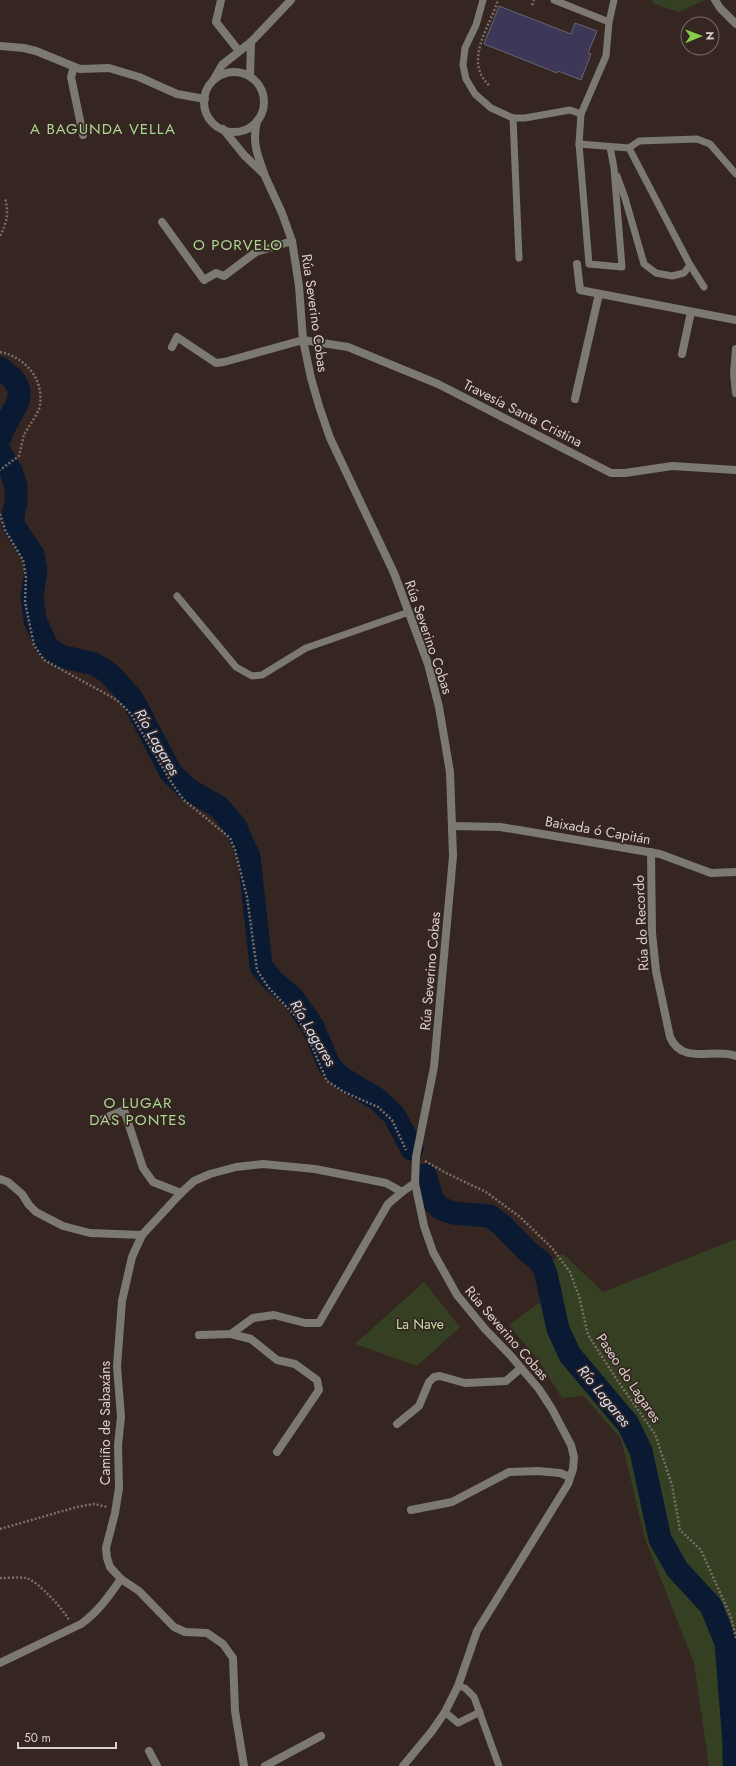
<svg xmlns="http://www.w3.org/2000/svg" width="736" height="1766" font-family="Jost,sans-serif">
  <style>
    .green { fill: #353f22 }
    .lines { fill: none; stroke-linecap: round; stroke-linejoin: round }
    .river { stroke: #091a32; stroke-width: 23 }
    .building { fill: #3d3857; stroke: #666473 }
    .path { stroke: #7a6d68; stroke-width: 2.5; stroke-dasharray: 2 2; stroke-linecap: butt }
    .lane { stroke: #7c7972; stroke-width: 7 }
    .street { stroke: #7c7972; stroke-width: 8 }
    .labels { text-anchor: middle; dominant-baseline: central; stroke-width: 3.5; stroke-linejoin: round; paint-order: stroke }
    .street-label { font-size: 14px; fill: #d9cfcb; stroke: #352621 }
    .park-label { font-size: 14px; fill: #c5db9f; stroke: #352621 }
    .neighbourhood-label { font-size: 15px; letter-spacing: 1px; fill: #acd592; stroke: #352621 }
    .water-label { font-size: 15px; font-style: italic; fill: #d1dff5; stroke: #352621 }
  </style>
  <rect width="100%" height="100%" fill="#352621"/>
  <!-- green -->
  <g class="green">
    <polygon points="652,0 705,0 679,12 654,4"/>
    <polygon points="736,1239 736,1766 709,1766 694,1663 645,1539 621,1439 584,1396 562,1398 538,1360 509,1325 543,1300 533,1272 563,1254 603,1292"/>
    <polygon points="424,1282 460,1327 417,1366 355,1344"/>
  </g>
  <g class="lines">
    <!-- river -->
    <g class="river">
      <path d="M 0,368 C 4,370 8,375 12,378 C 32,398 4,418 0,438"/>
      <polyline points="0,452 11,471 16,486 16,502 13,515 13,525 33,555 36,570 32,596 35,620 47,647 60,656 94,664 109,673 133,700 171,773 189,790 219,807 235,826 249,857 261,966 273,981 293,998 313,1027 329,1065 340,1077 377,1099 394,1115 412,1149"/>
      <polyline points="425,1175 433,1201 440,1208 453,1213 490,1216 503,1226 526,1250 541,1262 546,1274 558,1329 570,1355 628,1424 641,1451 660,1539 677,1569 711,1606 726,1643 734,1743 734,1766"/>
    </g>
  </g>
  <!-- building -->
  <polygon class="building" points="499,6 571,34 575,23 597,31 588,53 591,54 581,80 558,71 557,73 484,44"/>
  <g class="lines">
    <!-- path -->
    <g class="path">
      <polyline points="532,5 534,0"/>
      <path d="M 489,85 C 463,61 490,27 498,0"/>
      <path d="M 0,236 C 7,222 9,213 5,198"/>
      <path d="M 0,352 C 25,357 44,379 40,405 C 39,413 28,427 24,435 C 22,441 21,449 19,456 L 0,470"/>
      <polyline points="0,514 5,530 23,560 26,577 25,602 34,645 44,660 117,700 131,714 173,785 184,800 230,838 235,850 247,897 257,970 268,987 298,1019 307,1035 327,1081 344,1092 378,1107 392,1120 406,1150"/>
      <polyline points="425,1161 446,1173 486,1192 520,1217 552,1248 570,1272 579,1296 588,1335 617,1380 655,1434 672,1485 680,1530 701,1550 731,1617 736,1638"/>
      <polyline points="0,1529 77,1507 94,1504 107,1507"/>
      <path d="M 0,1578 C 8,1578 18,1577 26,1578 C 38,1581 63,1609 69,1620"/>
    </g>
    <!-- lane -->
    <g class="lane">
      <polyline points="483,0 476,25 465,48 463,65 466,79 475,94 491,108 513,118 525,118 570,110 581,114"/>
      <polyline points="554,0 609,22"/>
      <polyline points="513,118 519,258"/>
      <polyline points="579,144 629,148 690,265 704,287"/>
      <polyline points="610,147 614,168 622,267 589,264 579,144 581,114 606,56 609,22 614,0"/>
      <polyline points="629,148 639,141 697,139 710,144 736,174"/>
      <polyline points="617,176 625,198 644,264 656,273 672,276 684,273 690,265"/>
      <polyline points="177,596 236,667 252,676 262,675 306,648 409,612"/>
      <polyline points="458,1686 465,1688 474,1697 499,1766"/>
      <polyline points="445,1712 458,1723 480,1712"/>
    </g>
    <!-- street -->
    <g class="street">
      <polyline points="221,0 216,22 239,51"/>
      <polyline points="715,0 720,8 736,24"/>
      <polyline points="0,46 24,48 36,51 80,69 109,68 139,77 177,94 205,99"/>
      <polyline points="74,67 71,77 83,135"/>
      <circle cx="234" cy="102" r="30"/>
      <polyline points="250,76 251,42"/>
      <polyline points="214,79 222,65 251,42 291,0"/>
      <path d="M 257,121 C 252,142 257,154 264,173"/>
      <polyline points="223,129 244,155 264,174 282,213 292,241 299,286 303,340 311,378 319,406 330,438 394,573 428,664 439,707 450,772 453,856 434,1067 416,1157 415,1183 424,1226 433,1252 457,1295 485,1329 511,1356 539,1389 552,1409 571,1445 574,1457 573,1469 568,1484 477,1631 458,1686 445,1712 432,1731 403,1766"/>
      <polyline points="162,222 204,280 216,273 224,276 256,252 292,241"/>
      <polyline points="577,264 580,290 736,320"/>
      <polyline points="172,347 177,337 216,363 224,362 303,340 348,347 438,384 611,473 625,473 672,466 736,470"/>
      <polyline points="736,349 734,373 736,393"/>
      <polyline points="682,354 691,312"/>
      <polyline points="575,399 599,294"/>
      <polyline points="453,826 500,827 519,830 660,854 711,873 736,872"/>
      <path d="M 651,852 L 652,933 L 656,971 L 670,1037 C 683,1066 713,1047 736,1056"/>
      <polyline points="103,1119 124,1110 143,1168 153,1182 181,1193"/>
      <polyline points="0,1179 8,1182 22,1194 29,1205 36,1212 63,1226 90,1233 142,1235"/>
      <polyline points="231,1334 251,1339 277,1360 295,1364 317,1380 319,1390 277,1452"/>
      <polyline points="199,1335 231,1334 253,1318 274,1315 305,1323 319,1323 388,1204 402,1192"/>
      <polyline points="397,1424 419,1406 429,1382 434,1377 440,1376 465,1383 506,1381 521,1368"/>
      <polyline points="411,1510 452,1502 509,1472 538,1471 560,1473 570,1477"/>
      <polyline points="121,1579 139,1591 174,1627 185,1632 207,1633 223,1644 233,1658 235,1711 244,1766"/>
      <path d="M 0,1663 L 81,1624 C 98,1612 109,1596 121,1579 L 110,1567 L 107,1558 L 106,1548 L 115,1513 L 119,1488 L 118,1445 L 121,1417 L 117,1366 L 122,1301 L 132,1257 L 142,1235 L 181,1193 L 194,1181 L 210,1174 L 236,1167 L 263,1164 L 315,1169 L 386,1183 L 402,1192 L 415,1183"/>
      <polyline points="149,1751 157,1766"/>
      <polyline points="265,1766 321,1736"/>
    </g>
  </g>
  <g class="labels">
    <!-- street labels -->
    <g class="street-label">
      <text transform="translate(315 313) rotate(82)">Rúa Severino Cobas</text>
      <text transform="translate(523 413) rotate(27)">Travesía Santa Cristina</text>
      <text transform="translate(429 637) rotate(71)">Rúa Severino Cobas</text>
      <text transform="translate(598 830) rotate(10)">Baixada ó Capitán</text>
      <text transform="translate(641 923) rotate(-93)">Rúa do Recordo</text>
      <text transform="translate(430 971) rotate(-85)">Rúa Severino Cobas</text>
      <text transform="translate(507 1333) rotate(49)">Rúa Severino Cobas</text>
      <text transform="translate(629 1378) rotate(56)">Paseo do Lagares</text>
      <text transform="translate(105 1423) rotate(-90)">Camiño de Sabaxáns</text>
    </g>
    <!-- park labels -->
    <g class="park-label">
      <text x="420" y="1324">La Nave</text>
    </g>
    <!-- neighbourhood labels -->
    <g class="neighbourhood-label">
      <text x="103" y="129">A BAGUNDA VELLA</text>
      <text x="238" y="245">O PORVELO</text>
      <text x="138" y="1103">O LUGAR<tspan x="138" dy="17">DAS PONTES</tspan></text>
    </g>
    <!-- water labels -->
    <g class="water-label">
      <text transform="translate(157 742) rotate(60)">Río Lagares</text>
      <text transform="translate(313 1033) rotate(59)">Río Lagares</text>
      <text transform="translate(604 1396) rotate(51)">Río Lagares</text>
    </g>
  </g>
  <!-- north arrow -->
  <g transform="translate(700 36) rotate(89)"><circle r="19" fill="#352621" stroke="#776a65"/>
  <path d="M0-3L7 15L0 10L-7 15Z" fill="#86cf4b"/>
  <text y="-6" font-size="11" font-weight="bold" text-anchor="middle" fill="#d9cfcb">N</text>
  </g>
  <!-- scale -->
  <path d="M18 1742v6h98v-6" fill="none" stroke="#d9cfcb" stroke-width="2"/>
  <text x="24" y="1742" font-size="12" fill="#d9cfcb" stroke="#352621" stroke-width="3" paint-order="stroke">50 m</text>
</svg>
